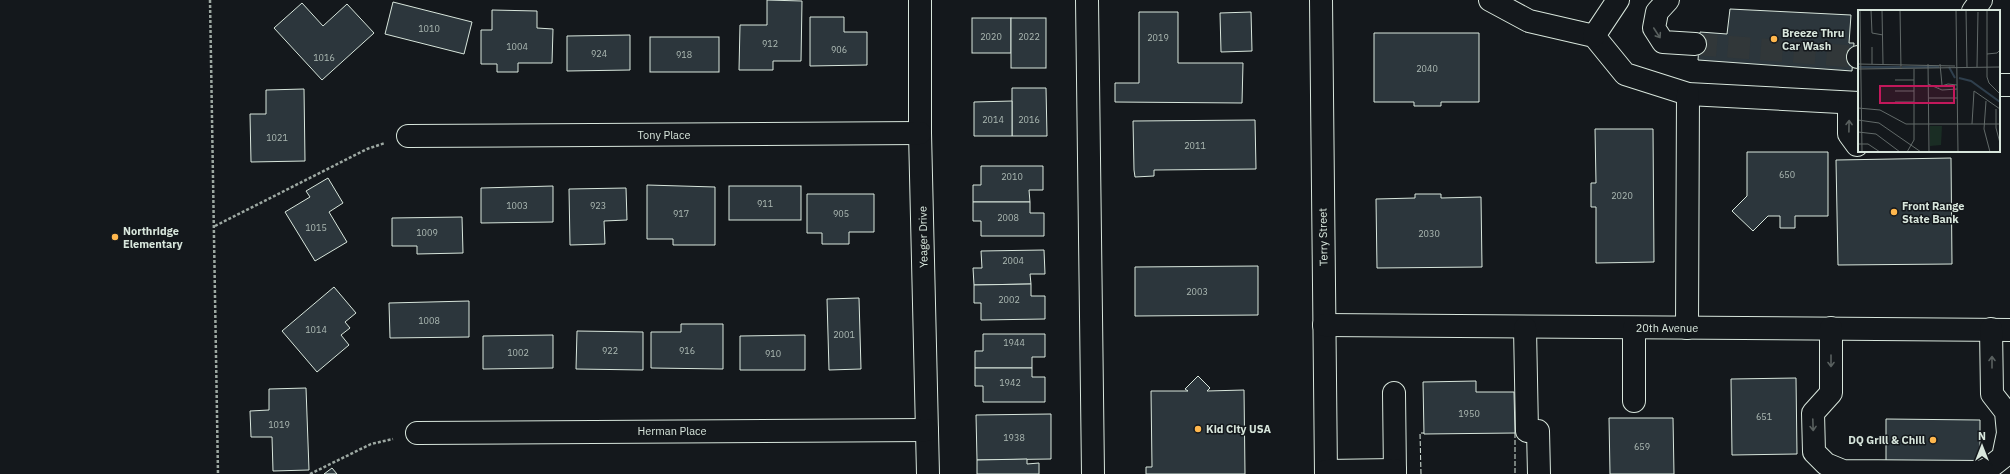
<svg xmlns="http://www.w3.org/2000/svg" width="2010" height="474" font-family="'IBM Plex Sans',sans-serif">
  <style>
    .building { fill: #2c363c; stroke: #d8e6dc }
    .lines { fill: none; stroke-linecap: round; stroke-linejoin: round }
    .minor-tunnel { stroke: #313739; stroke-width: 22; stroke-dasharray: 22 11; stroke-linecap: butt }
    .minor-casing { stroke: #d8e6dc; stroke-width: 24 }
    .path { stroke: #9da8a2; stroke-width: 2.5; stroke-dasharray: 3 2; stroke-linecap: butt }
    .minor { stroke: #14181c; stroke-width: 22 }
    .fence { stroke: #d8e6dc; stroke-width: 1; stroke-dasharray: 5 2; stroke-linecap: butt }
    .oneway { stroke: #59605f }
    .poi-dot { fill: #ffb74d; stroke: #14181c; stroke-width: 1.5 }
    .labels { text-anchor: middle; dominant-baseline: central; stroke-width: 3; stroke-linejoin: round; paint-order: stroke }
    .number-label { font-size: 9px; fill: #adbab4 }
    .poi-label { font-size: 11px; font-weight: bold; fill: #d8e6dc; stroke: #14181c; text-anchor: start }
    .street-label { font-size: 11px; fill: #d8e6dc; stroke: #14181c }
    .inset-river { fill: none; stroke: #2f3f4d; stroke-width: 2 }
    .inset-road { fill: none; stroke: #626a69; stroke-width: 1 }
    .view { fill: #c2185b; fill-opacity: 0.15; stroke: #c2185b; stroke-width: 2 }
    .inset-edge { fill: none; stroke: #d8e6dc; stroke-width: 2 }
  </style>
  <rect width="100%" height="100%" fill="#14181c"/>
  <!-- building -->
  <g class="building">
    <polygon points="767,0 802,1 801,61 773,61 773,70 739,70 740,25 767,25"/>
    <polygon points="393,2 472,22 464,54 385,34"/>
    <polygon points="302,3 323,26 347,4 374,33 322,80 274,28"/>
    <polygon points="1730,9 1851,15 1849,43 1854,43 1852,71 1698,60 1700,32 1727,34"/>
    <polygon points="492,10 537,11 537,28 553,29 552,63 518,63 518,72 497,72 497,64 481,64 481,30 492,30"/>
    <polygon points="1139,12 1178,12 1178,63 1243,63 1242,103 1115,102 1115,83 1139,83"/>
    <polygon points="1251,12 1252,51 1221,52 1220,13"/>
    <polygon points="810,17 844,17 844,32 867,32 867,65 810,66"/>
    <rect x="972" y="18" width="39" height="35"/>
    <rect x="1011" y="18" width="35" height="50"/>
    <polygon points="1374,33 1479,33 1479,102 1441,102 1441,106 1414,106 1414,102 1374,102"/>
    <polygon points="630,35 630,70 567,71 567,36"/>
    <rect x="650" y="37" width="69" height="35"/>
    <polygon points="1012,88 1046,88 1047,136 1012,136"/>
    <polygon points="304,89 305,161 251,162 250,114 266,114 266,90"/>
    <polygon points="1012,101 1012,136 974,136 974,102"/>
    <polygon points="1255,120 1256,169 1154,170 1154,176 1135,177 1134,170 1133,121"/>
    <polygon points="1595,129 1653,129 1654,262 1596,263 1596,207 1591,207 1591,183 1596,183"/>
    <polygon points="1747,152 1828,152 1828,216 1795,216 1795,228 1780,228 1780,216 1768,216 1753,231 1732,211 1747,196"/>
    <polygon points="1951,158 1952,264 1838,265 1836,160"/>
    <polygon points="981,166 1043,166 1043,190 1029,190 1030,202 973,202 973,185 981,185"/>
    <polygon points="328,178 343,203 329,212 347,242 315,261 285,212 310,197 306,191"/>
    <polygon points="647,185 715,187 715,245 673,245 673,239 647,239"/>
    <polygon points="553,186 553,222 481,223 481,188"/>
    <rect x="729" y="186" width="72" height="34"/>
    <polygon points="626,188 627,220 604,221 605,244 570,245 569,189"/>
    <polygon points="807,194 874,194 874,232 849,232 849,244 822,244 822,233 807,233"/>
    <polygon points="1415,194 1441,194 1441,198 1481,197 1482,267 1377,268 1376,199 1415,198"/>
    <polygon points="973,202 1030,202 1030,213 1044,213 1044,236 981,236 981,221 973,221"/>
    <polygon points="462,217 463,253 417,254 417,246 392,246 392,218"/>
    <polygon points="1044,250 1045,274 1030,274 1031,284 974,285 973,268 982,268 981,251"/>
    <polygon points="1258,266 1258,315 1135,316 1135,267"/>
    <polygon points="1031,284 1031,296 1045,296 1045,319 981,320 981,303 974,303 974,285"/>
    <polygon points="334,287 356,313 345,322 350,328 341,335 349,345 317,372 282,331"/>
    <polygon points="859,298 861,369 829,370 827,299"/>
    <polygon points="469,301 469,337 390,338 389,303"/>
    <polygon points="681,324 723,324 723,369 651,368 651,332 681,332"/>
    <polygon points="577,331 643,332 643,370 576,369"/>
    <polygon points="983,334 1045,334 1045,357 1032,357 1032,368 975,368 975,351 983,351"/>
    <polygon points="553,335 553,368 483,369 483,336"/>
    <polygon points="805,335 805,370 740,370 740,336"/>
    <polygon points="975,368 1032,368 1032,377 1045,377 1045,402 983,402 983,386 975,386"/>
    <polygon points="1198,376 1210,388 1207,391 1244,390 1245,474 1146,474 1146,467 1152,467 1151,391 1188,391 1185,389"/>
    <polygon points="1796,378 1797,454 1732,455 1731,379"/>
    <polygon points="1476,381 1476,392 1514,392 1515,433 1424,434 1423,382"/>
    <polygon points="306,388 309,470 273,471 272,437 251,437 250,411 269,410 269,389"/>
    <polygon points="1051,414 1051,459 977,460 976,415"/>
    <polygon points="1609,418 1673,418 1674,474 1610,474"/>
    <polygon points="1886,419 1980,420 1980,461 1886,461"/>
    <polygon points="1027,459 1027,464 1039,463 1039,474 977,474 977,460"/>
    <polygon points="332,468 337,474 324,474"/>
  </g>
  <g class="lines">
    <!-- minor-tunnel -->
    <polyline class="minor-tunnel" points="1695,44 1858,57"/>
    <defs>
      <g id="minor">
        <polyline points="920,0 920,133 928,474"/>
        <polyline points="1087,0 1093,474"/>
        <polyline points="1321,0 1326,474"/>
        <polyline points="1490,0 1529,21 1594,36 1625,74 1688,94 1859,103"/>
        <polyline points="1668,0 1657,12 1654,28 1663,42 1695,44"/>
        <polyline points="1973,11 1981,0"/>
        <polyline points="1594,36 1618,0"/>
        <polyline points="1858,57 1859,57"/>
        <polyline points="1999,85 2010,85"/>
        <polyline points="1849,104 1849,134 1857,145"/>
        <polyline points="408,136 920,133"/>
        <polyline points="1324,325 2010,330"/>
        <polyline points="1525,328 1527,431 1538,431 1539,474"/>
        <polyline points="1634,328 1634,401"/>
        <polyline points="1687,328 1688,94"/>
        <polyline points="1831,328 1831,393 1813,413 1814,452 1826,464 1843,471 1980,472 1989,468 2003,457 2008,433 2006,412 1992,394 1991,329"/>
        <polyline points="1394,393 1395,474"/>
        <polyline points="417,433 927,430"/>
        <polyline points="1326,471 1395,470"/>
      </g>
    </defs>
    <!-- minor casing -->
    <use href="#minor" class="minor-casing"/>
    <!-- path -->
    <g class="path">
      <polyline points="210,0 218,474"/>
      <polyline points="215,226 367,149 385,143"/>
      <polyline points="310,474 371,444 393,439"/>
    </g>
    <!-- minor -->
    <use href="#minor" class="minor"/>
    <!-- fence -->
    <g class="fence">
      <polyline points="1515,433 1515,474"/>
      <polyline points="1421,474 1420,433 1424,433"/>
    </g>
  </g>
  <!-- one-way arrows -->
  <defs><path id="oneway-shaft" d="M-6 0H5M1.5-3L5.5 0L1.5 3" fill="none" stroke-width="1.6" stroke-linecap="round" stroke-linejoin="round"/></defs>
  <g class="oneway">
    <use href="#oneway-shaft" transform="translate(1657 33) rotate(57)"/>
    <use href="#oneway-shaft" transform="translate(1849 126) rotate(-89)"/>
    <use href="#oneway-shaft" transform="translate(1831 361) rotate(90)"/>
    <use href="#oneway-shaft" transform="translate(1992 362) rotate(-90)"/>
    <use href="#oneway-shaft" transform="translate(1813 425) rotate(88)"/>
  </g>
  <!-- markers -->
  <g class="poi-dot">
    <circle cx="1774" cy="39" r="4"/>
    <circle cx="1894" cy="212" r="4"/>
    <circle cx="115" cy="237" r="4"/>
    <circle cx="1198" cy="429" r="4"/>
    <circle cx="1933" cy="440" r="4"/>
  </g>
  <g class="labels">
    <!-- number labels -->
    <g class="number-label">
      <text x="429" y="28">1010</text>
      <text x="991" y="36">2020</text>
      <text x="1029" y="36">2022</text>
      <text x="1158" y="37">2019</text>
      <text x="770" y="43">912</text>
      <text x="517" y="46">1004</text>
      <text x="839" y="49">906</text>
      <text x="599" y="53">924</text>
      <text x="684" y="54">918</text>
      <text x="324" y="57">1016</text>
      <text x="1427" y="68">2040</text>
      <text x="993" y="119">2014</text>
      <text x="1029" y="119">2016</text>
      <text x="277" y="137">1021</text>
      <text x="1195" y="145">2011</text>
      <text x="1787" y="174">650</text>
      <text x="1012" y="176">2010</text>
      <text x="1622" y="195">2020</text>
      <text x="765" y="203">911</text>
      <text x="517" y="205">1003</text>
      <text x="598" y="205">923</text>
      <text x="681" y="213">917</text>
      <text x="841" y="213">905</text>
      <text x="1008" y="217">2008</text>
      <text x="316" y="227">1015</text>
      <text x="427" y="232">1009</text>
      <text x="1429" y="233">2030</text>
      <text x="1013" y="260">2004</text>
      <text x="1197" y="291">2003</text>
      <text x="1009" y="299">2002</text>
      <text x="429" y="320">1008</text>
      <text x="316" y="329">1014</text>
      <text x="844" y="334">2001</text>
      <text x="1014" y="342">1944</text>
      <text x="610" y="350">922</text>
      <text x="687" y="350">916</text>
      <text x="518" y="352">1002</text>
      <text x="773" y="353">910</text>
      <text x="1010" y="382">1942</text>
      <text x="1469" y="413">1950</text>
      <text x="1764" y="416">651</text>
      <text x="279" y="424">1019</text>
      <text x="1014" y="437">1938</text>
      <text x="1642" y="446">659</text>
    </g>
    <!-- poi labels -->
    <g class="poi-label">
      <text x="1782" y="33">Breeze Thru<tspan x="1782" dy="13">Car Wash</tspan></text>
      <text x="1902" y="206">Front Range<tspan x="1902" dy="13">State Bank</tspan></text>
      <text x="123" y="231">Northridge<tspan x="123" dy="13">Elementary</tspan></text>
      <text x="1206" y="429">Kid City USA</text>
      <text x="1925" y="440" text-anchor="end">DQ Grill &amp; Chill</text>
    </g>
    <!-- street labels -->
    <g class="street-label">
      <text x="664" y="135">Tony Place</text>
      <text transform="translate(923 237) rotate(-91)">Yeager Drive</text>
      <text transform="translate(1323 237) rotate(-91)">Terry Street</text>
      <text x="1667" y="328">20th Avenue</text>
      <text x="672" y="431">Herman Place</text>
    </g>
  </g>
  <!-- overview -->
  <g transform="translate(1858 10)">
    <rect width="142" height="142" fill="#14181c"/>
    <path d="M 72,116 L 84,116 L 83,135 L 72,136 Z" fill="#1a2d24"/>
    <path class="inset-river" d="M 0,57 L 42,57M 44,57 L 81,57M 91,57 L 97,68M 101,68 L 113,71 L 142,92"/>
    <path class="inset-road" d="M 2,0 L 4,142M 13,0 L 14,23 L 25,25M 24,0 L 25,54M 42,0 L 43,59M 98,0 L 100,142M 108,0 L 109,57M 129,0 L 129,67 L 131,73 L 142,84M 14,37 L 14,54M 129,44 L 139,43 L 142,40M 0,54 L 97,56M 70,54 L 71,142M 82,54 L 84,75M 119,57 L 120,2M 0,59 L 142,57M 37,70 L 56,70M 70,74 L 84,80 L 99,79M 80,77 L 90,74 L 99,75M 37,81 L 56,81M 71,88 L 99,88M 128,91 L 126,119 L 132,142M 37,92 L 56,92M 0,98 L 22,100 L 48,114 L 142,114M 138,99 L 138,118 L 142,133M 0,110 L 21,113 L 63,142M 114,114 L 116,81 L 142,99M 0,122 L 18,124 L 42,142M 0,134 L 10,134 L 22,142M 49,142 L 56,130 L 56,59"/>
    <path class="view" d="M 22,76 L 96,76 L 96,93 L 22,93 Z"/>
    <rect width="142" height="142" class="inset-edge"/>
  </g>
  <!-- north arrow -->
  <g transform="translate(1982 446)" stroke="#14181c" stroke-width="3" paint-order="stroke">
  <path d="M0-3L7 15L0 10L-7 15Z" fill="#d8e6dc"/>
  <text y="-6" font-size="11" font-weight="bold" text-anchor="middle" fill="#d8e6dc">N</text>
  </g>
</svg>
